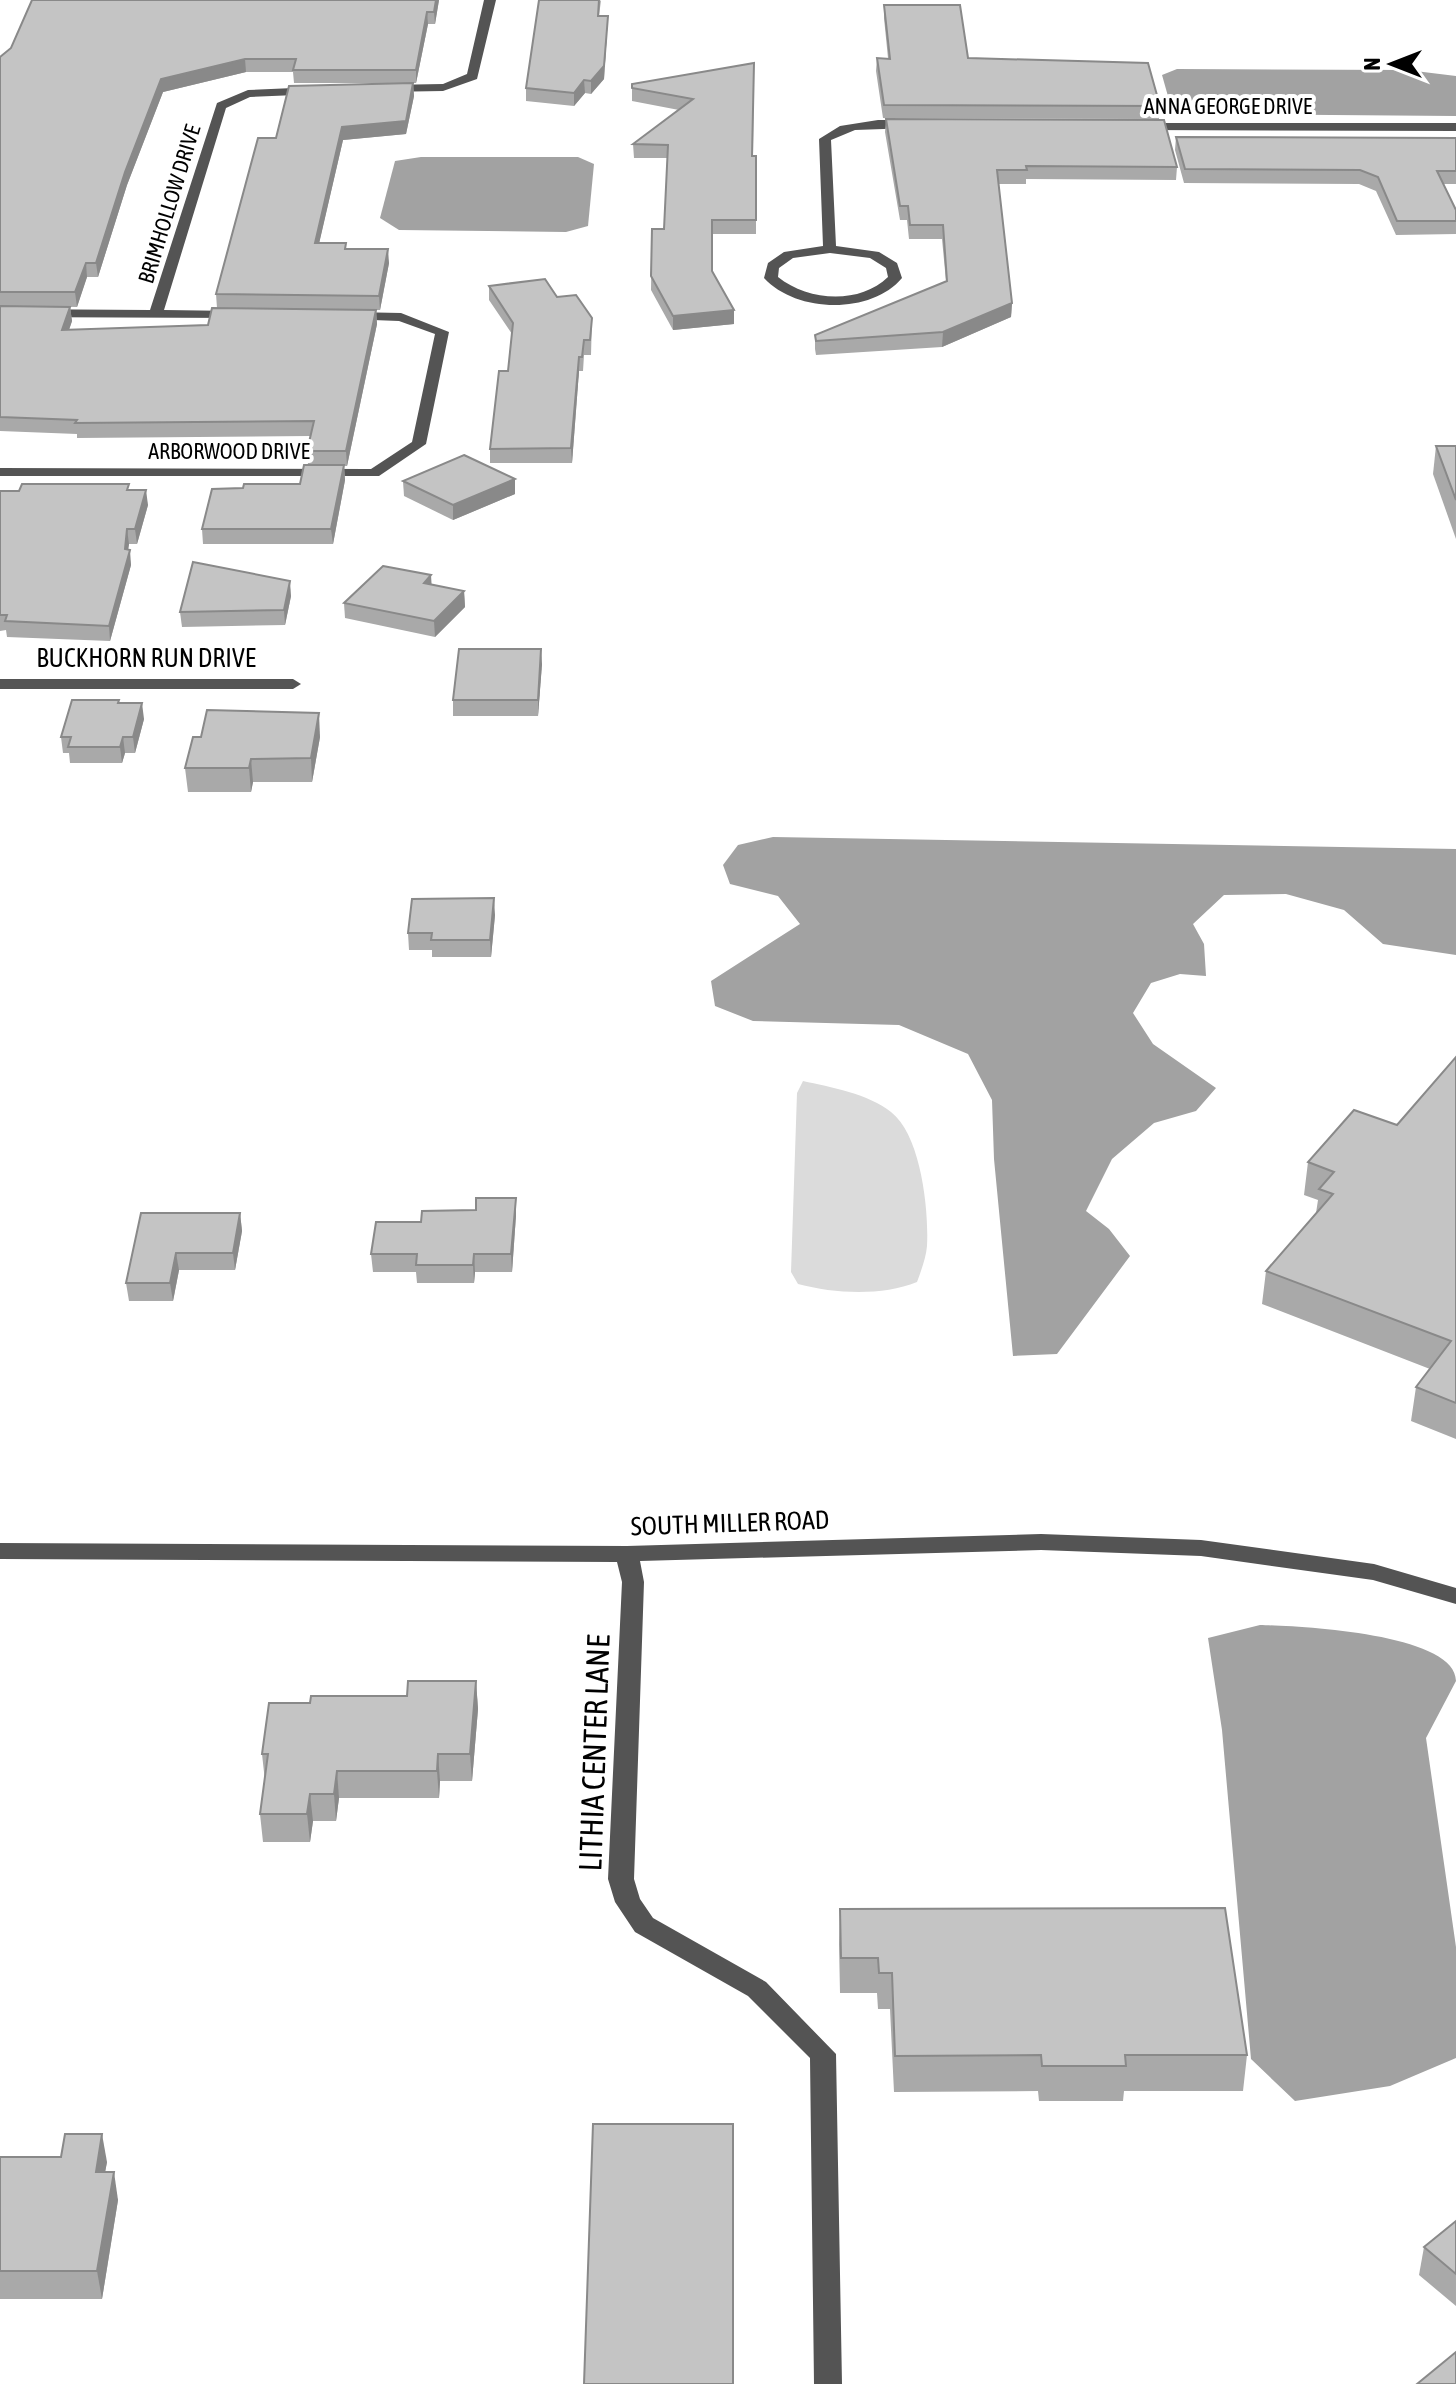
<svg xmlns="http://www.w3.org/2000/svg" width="1456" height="2384" font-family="'Asap Condensed',sans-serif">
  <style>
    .green { fill: #dbdbdb }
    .water { fill: #a2a2a2 }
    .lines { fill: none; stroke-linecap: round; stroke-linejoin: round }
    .minor { fill: #545454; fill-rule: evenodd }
    .wall { fill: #a9a9a9; fill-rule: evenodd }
    .shaded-wall { fill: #898989 }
    .building { fill: #c4c4c4; stroke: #898989; stroke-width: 2 }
    .labels { text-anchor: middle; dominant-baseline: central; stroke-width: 8; stroke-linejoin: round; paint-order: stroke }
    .far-street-label { font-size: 22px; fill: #000; stroke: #fff }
    .street-label { font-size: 26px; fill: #000; stroke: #fff }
    .near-street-label { font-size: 32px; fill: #000; stroke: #fff }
  </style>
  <rect width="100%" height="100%" fill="#fff"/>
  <!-- green -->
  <path class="green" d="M 803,1081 C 830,1087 869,1094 891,1112 C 921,1135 929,1210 927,1246 C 926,1258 921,1271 917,1282 C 882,1296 836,1294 798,1284 L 791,1272 L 797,1093 Z"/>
  <!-- water -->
  <g class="water">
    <polygon points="1177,69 1407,70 1456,76 1456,116 1195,114 1171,107 1162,75"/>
    <polygon points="421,157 578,157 594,164 588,226 566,232 399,230 380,218 395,161"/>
    <polygon points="773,837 1456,849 1456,955 1383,944 1344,910 1286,894 1224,895 1193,924 1204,944 1206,976 1180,974 1151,983 1133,1013 1153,1044 1216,1088 1196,1111 1154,1123 1112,1159 1086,1211 1109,1229 1130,1256 1057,1354 1013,1356 994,1159 992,1100 968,1054 899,1025 753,1021 715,1006 711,981 800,924 778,896 730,884 723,865 738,845"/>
    <path d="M 1260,1625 C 1297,1626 1456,1633 1456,1681 L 1426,1738 L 1456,1947 L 1456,2058 L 1390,2086 L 1295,2101 L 1251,2059 L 1222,1730 L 1208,1638 Z"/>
  </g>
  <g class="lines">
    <!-- minor -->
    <g class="minor">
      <polygon points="484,0 496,0 477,79 443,91 383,92 383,86 387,85 443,84 467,74"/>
      <polygon points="316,87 322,91 320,94 250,97 226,108 164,310 236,311 243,315 241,318 0,317 0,309 150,310 217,103 248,90"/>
      <path d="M 878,120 L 912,120 L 918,124 L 912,128 L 855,130 L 831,140 L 836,246 L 879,252 L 897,263 L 902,278 C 871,315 796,313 764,278 L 768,263 L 784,252 L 823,246 L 819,139 L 840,126 ZM 830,253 L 870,258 L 886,268 L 888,277 C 859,305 808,301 778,277 L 779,268 L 793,258 Z"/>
      <polygon points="1136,123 1456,123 1456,131 1140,130 1134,126"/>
      <polygon points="352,312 401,313 449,332 426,444 379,476 0,476 0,468 371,469 412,442 435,334 399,321 347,319 345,316"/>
      <polygon points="0,679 293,679 301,684 293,689 0,689"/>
      <polygon points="1041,1534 1201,1540 1374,1564 1456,1588 1456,1604 1373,1580 1201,1556 1041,1550 640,1561 644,1582 634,1879 640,1899 653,1918 766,1982 836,2054 842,2384 814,2384 810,2058 748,1996 635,1932 615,1902 608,1879 622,1582 617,1562 0,1559 0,1543 627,1546"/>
    </g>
  </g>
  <!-- wall -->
  <g class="wall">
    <path d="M 32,0 L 439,0 L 435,24 L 428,24 L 416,83 L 413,83 L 414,96 L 406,134 L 343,140 L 319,243 L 347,249 L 389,263 L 380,310 L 376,310 L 377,324 L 347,466 L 344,466 L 345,480 L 333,544 L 203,544 L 202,529 L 300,484 L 308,465 L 307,451 L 310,436 L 77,438 L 77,434 L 0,431 L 0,57 L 11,48 ZM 246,72 L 293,72 L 294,83 L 396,83 L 276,138 L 216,294 L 217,308 L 208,325 L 69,330 L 72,321 L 70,307 L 31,306 L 77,307 L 87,277 L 98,277 L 127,185 L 163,92 Z"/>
    <polygon points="601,0 599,16 608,16 604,79 591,94 585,93 574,106 526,101 526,88"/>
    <polygon points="884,5 968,58 1160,106 1159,119 883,118 876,71 877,58 888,58 884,18"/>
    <polygon points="754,63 753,156 756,156 756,234 712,234 712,271 734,310 734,324 673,330 651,290 652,229 664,229 668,158 634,158 633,144 679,110 632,101 632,84"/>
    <polygon points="886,119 1177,167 1176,180 1026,179 1026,184 998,184 1012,303 1011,317 942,347 816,355 815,349 815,335 946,281 942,239 909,239 907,220 900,220 885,132"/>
    <polygon points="1176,137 1456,138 1456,184 1443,184 1456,210 1456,234 1396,235 1376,191 1359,184 1184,183 1175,150"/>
    <polygon points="489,286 557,297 592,318 591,355 584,355 583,371 579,371 572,463 490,463 490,449 508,371 512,334 489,300"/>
    <polygon points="1436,446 1456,446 1456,539 1433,474"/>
    <polygon points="403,481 515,494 453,520 404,496"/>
    <polygon points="130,490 148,505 137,544 129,544 128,549 131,565 110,641 7,637 6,630 0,631 0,491"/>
    <polygon points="432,585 464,591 465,607 435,637 345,618 344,603"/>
    <polygon points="291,596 285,625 182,627 180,612"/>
    <polygon points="542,664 538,716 453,716 453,700"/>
    <polygon points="119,703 144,719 135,753 125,753 122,763 70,763 69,753 63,753 61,737"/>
    <polygon points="320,737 312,782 253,782 251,792 188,792 185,768"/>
    <polygon points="495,915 491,957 432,957 432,950 409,950 408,933"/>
    <polygon points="1456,1057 1456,1439 1411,1421 1416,1387 1430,1369 1262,1304 1266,1271 1316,1213 1318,1200 1304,1195 1308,1162 1397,1125"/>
    <polygon points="516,1198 516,1215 512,1272 475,1272 474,1283 417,1283 416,1272 373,1272 371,1254 421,1222 476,1210"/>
    <polygon points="240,1213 242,1231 235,1270 179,1270 173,1301 129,1301 126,1283"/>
    <polygon points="476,1681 478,1709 472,1781 440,1781 439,1798 339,1798 336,1821 313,1821 310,1842 263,1842 260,1814 265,1781 262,1754 310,1703 407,1696"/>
    <polygon points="840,1909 1247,2055 1243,2091 1124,2091 1123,2101 1039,2101 1038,2091 894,2092 890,2009 878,2009 877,1993 840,1993 839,1944"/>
    <polygon points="0,2157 107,2162 105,2172 118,2200 102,2299 0,2299"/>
    <polygon points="1456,2221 1456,2306 1419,2275 1424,2247"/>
  </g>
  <!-- shaded-wall -->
  <g class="shaded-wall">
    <polygon points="436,0 439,0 435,24 434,12"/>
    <polygon points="427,12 428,24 416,83 416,70"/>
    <polygon points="608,16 604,79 591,94 591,81"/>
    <polygon points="245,59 246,72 163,92 127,185 98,277 96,263 125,172 161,79"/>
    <polygon points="584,80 585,93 574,106 574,93"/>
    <polygon points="413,83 414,96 406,134 343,140 316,257 315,243 342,127"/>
    <polygon points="388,249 389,263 380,310 379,296"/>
    <polygon points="86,263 87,277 77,307 75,292"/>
    <polygon points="1012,303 1011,317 942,347 943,332"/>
    <polygon points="70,307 72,321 64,344 62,330"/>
    <polygon points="376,310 377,324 347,466 346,451"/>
    <polygon points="734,310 734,324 673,330 673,316"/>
    <polygon points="579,357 579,371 572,463 571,448"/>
    <polygon points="344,465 345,480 333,544 331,529"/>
    <polygon points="515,479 515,494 453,520 453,505"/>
    <polygon points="146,490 148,505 137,544 135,529"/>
    <polygon points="127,529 129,544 127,558 130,550 131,565 110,641 109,626 125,549"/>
    <polygon points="431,575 432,591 424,583"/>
    <polygon points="290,581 291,596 285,625 284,610"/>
    <polygon points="464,591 465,607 435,637 434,621"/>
    <polygon points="541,649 542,664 538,716 538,700"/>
    <polygon points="142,703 144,719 135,753 133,737"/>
    <polygon points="319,713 320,737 312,782 311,758"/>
    <polygon points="123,737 125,753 122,763 120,747"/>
    <polygon points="251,759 253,782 251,792 249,768"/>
    <polygon points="494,898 495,915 491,957 490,940"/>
    <polygon points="516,1198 516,1215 512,1272 511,1254"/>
    <polygon points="240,1213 242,1231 235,1270 233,1253"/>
    <polygon points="176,1253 179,1270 173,1301 170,1283"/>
    <polygon points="474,1254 475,1272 474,1283 473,1265"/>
    <polygon points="476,1681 478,1709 472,1781 470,1754"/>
    <polygon points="438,1754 440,1781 439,1798 437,1771"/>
    <polygon points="337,1771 339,1798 336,1821 334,1794"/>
    <polygon points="310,1794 313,1821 310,1842 307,1814"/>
    <polygon points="102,2134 107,2162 100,2200 96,2172"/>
    <polygon points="114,2172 118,2200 102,2299 97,2271"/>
  </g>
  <!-- building -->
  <g class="building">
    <polygon points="32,0 436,0 434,12 427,12 416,70 293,70 296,59 245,59 161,79 125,172 96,263 86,263 75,292 0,292 0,57 11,48"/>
    <polygon points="539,0 599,0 598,16 608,16 604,66 591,81 584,80 574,93 526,88"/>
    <polygon points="884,5 960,5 968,58 1148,63 1160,106 884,105 877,58 890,59"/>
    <polygon points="754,63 752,156 756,156 756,220 712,220 712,271 734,310 673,316 651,276 652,229 664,229 668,145 633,144 693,99 632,88 632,84"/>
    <polygon points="413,83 406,121 342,127 315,243 346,243 345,249 388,249 379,296 216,294 258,138 276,138 289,86"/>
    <polygon points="886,119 1164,120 1177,167 1026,166 1027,170 997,170 1012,303 943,332 816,341 815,335 947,281 943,225 910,225 908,206 900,206"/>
    <polygon points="1176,137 1456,138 1456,171 1437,171 1456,210 1456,221 1397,221 1378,177 1360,170 1185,169"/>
    <polygon points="545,279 557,297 576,295 592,318 590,340 584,340 582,357 579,357 571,448 490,449 499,371 508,371 513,323 489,286"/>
    <polygon points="0,306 70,307 62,330 208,325 212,308 376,310 346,451 307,451 314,421 75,423 77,420 0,417"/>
    <polygon points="1436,446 1456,446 1456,500"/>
    <polygon points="464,455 515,479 453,505 403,481"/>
    <polygon points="304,465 344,465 331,529 202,529 212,489 243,488 244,484 300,484"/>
    <polygon points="22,484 129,484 127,490 146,490 135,529 127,529 125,549 130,550 109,626 5,621 7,615 0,615 0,491 19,491"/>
    <polygon points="193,562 290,581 284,610 180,612"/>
    <polygon points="383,566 431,575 424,583 464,591 434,621 344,603"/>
    <polygon points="459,649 541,649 538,700 453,700"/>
    <polygon points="72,700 119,700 118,703 142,703 133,737 123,737 120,747 68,747 71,737 61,737"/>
    <polygon points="207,710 319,713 311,758 251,759 249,768 185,768 193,737 201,737"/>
    <polygon points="494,898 490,940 431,940 432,933 408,933 412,899"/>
    <polygon points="1456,1057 1456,1403 1416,1387 1451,1341 1266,1271 1333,1194 1319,1189 1334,1172 1308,1162 1354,1110 1397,1125"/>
    <polygon points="476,1198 516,1198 511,1254 474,1254 473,1265 416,1265 417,1254 371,1254 376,1222 421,1222 422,1211 476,1210"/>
    <polygon points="141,1213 240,1213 233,1253 176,1253 170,1283 126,1283"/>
    <polygon points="408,1681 476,1681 470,1754 438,1754 437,1771 337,1771 334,1794 310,1794 307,1814 260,1814 268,1754 262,1754 269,1703 310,1703 311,1696 407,1696"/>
    <polygon points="1225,1908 1247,2055 1125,2055 1126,2066 1042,2066 1041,2055 895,2056 892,1973 879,1973 878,1958 841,1958 840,1909"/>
    <polygon points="593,2124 733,2124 733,2384 584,2384"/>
    <polygon points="65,2134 102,2134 96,2172 114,2172 97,2271 0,2271 0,2157 61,2157"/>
    <polygon points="1456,2221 1456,2274 1424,2247"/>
    <polygon points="1456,2352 1456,2384 1417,2384"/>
  </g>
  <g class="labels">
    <!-- far-street labels -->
    <g class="far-street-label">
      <text x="1228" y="106">ANNA GEORGE DRIVE</text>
      <text transform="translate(169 204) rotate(-73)">BRIMHOLLOW DRIVE</text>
      <text x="229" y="451">ARBORWOOD DRIVE</text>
    </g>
    <!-- street labels -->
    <g class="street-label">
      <text x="146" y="658">BUCKHORN RUN DRIVE</text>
      <text transform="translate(730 1523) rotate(-2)">SOUTH MILLER ROAD</text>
    </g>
    <!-- near-street labels -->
    <g class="near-street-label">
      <text transform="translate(594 1753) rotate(-88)">LITHIA CENTER LANE</text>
    </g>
  </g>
  <!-- north arrow -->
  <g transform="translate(1392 64) rotate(270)" stroke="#ffffff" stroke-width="6" paint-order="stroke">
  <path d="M0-6L14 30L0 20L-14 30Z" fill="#000000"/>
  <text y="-12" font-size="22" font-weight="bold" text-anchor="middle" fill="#000000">N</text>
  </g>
</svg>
